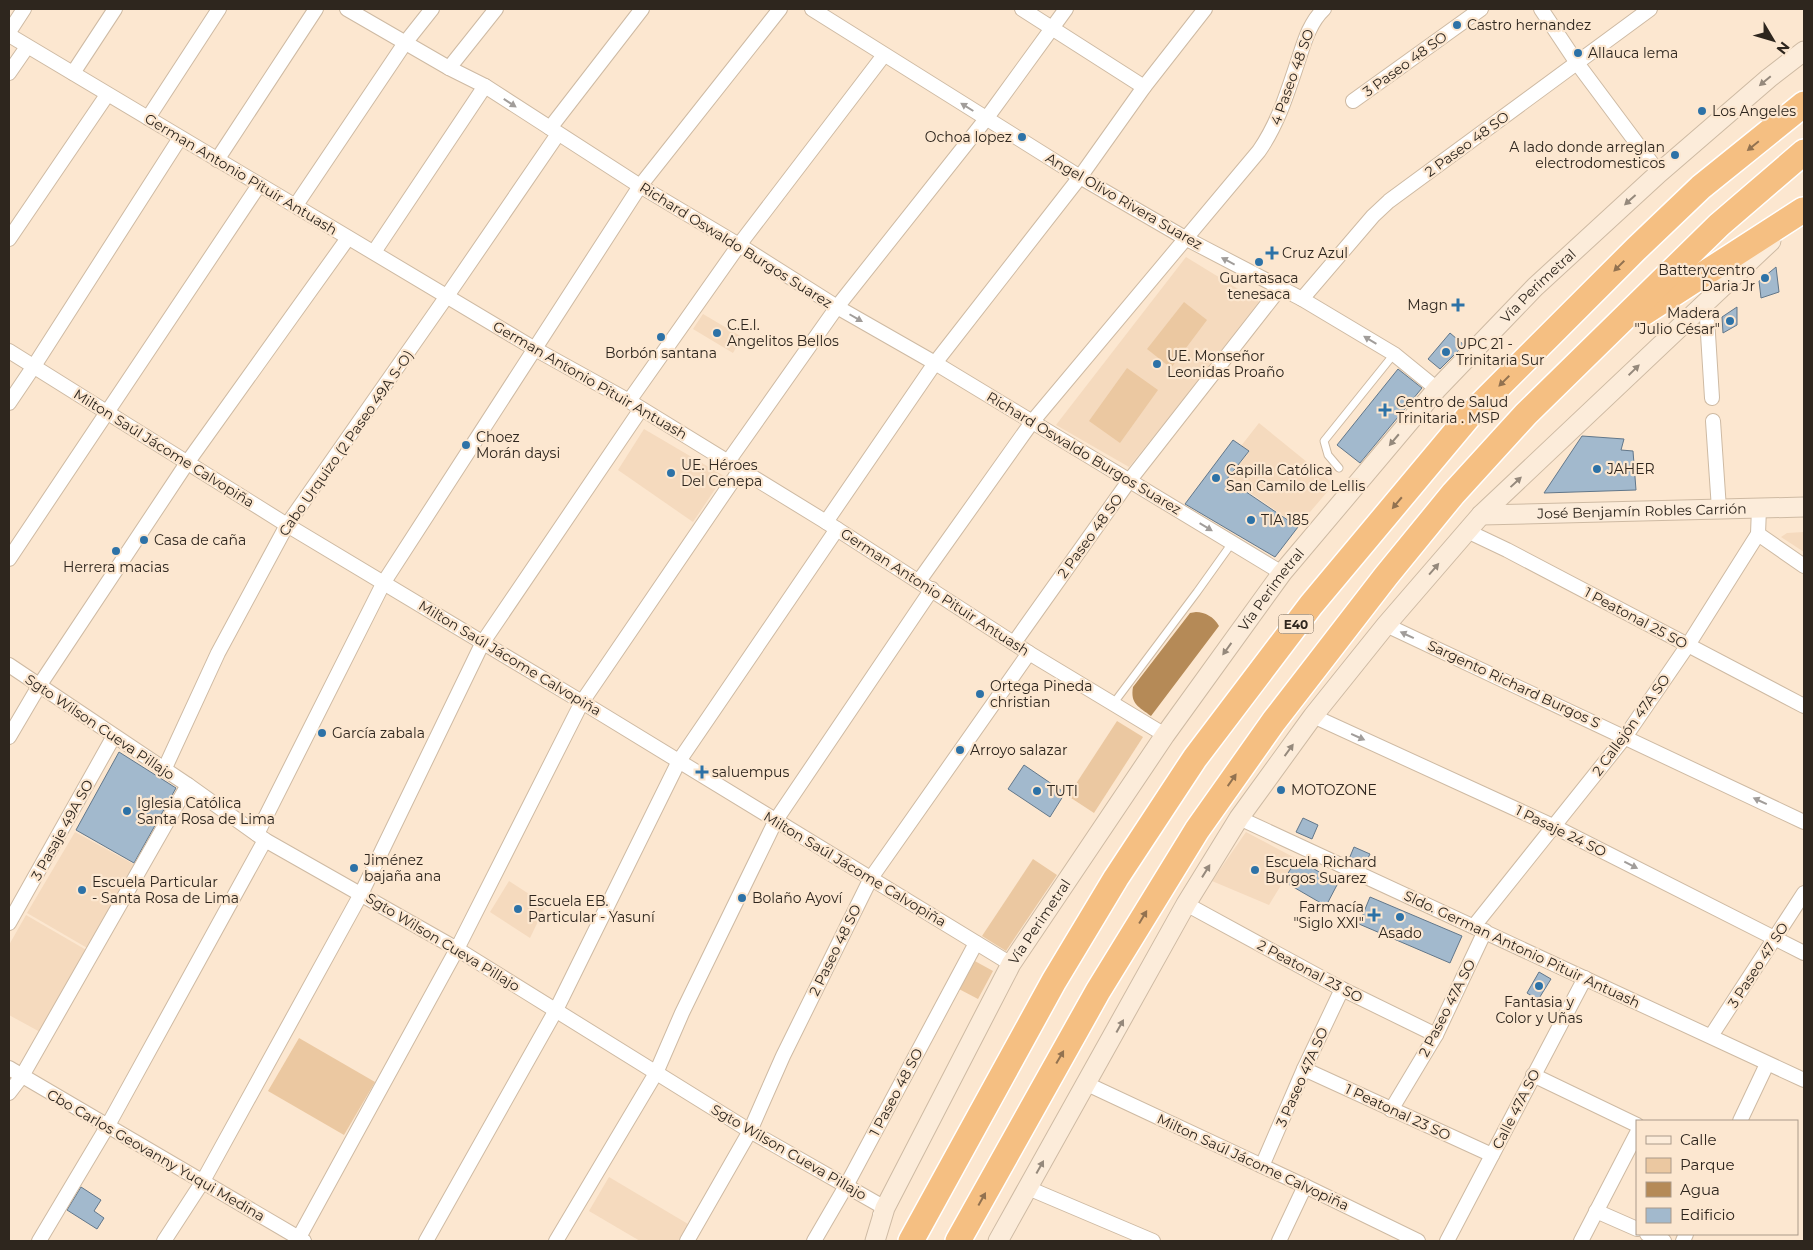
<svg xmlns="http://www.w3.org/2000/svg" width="1813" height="1250" font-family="Montserrat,sans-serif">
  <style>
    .built { fill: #f5dabe }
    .green { fill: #ebc8a1 }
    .water { fill: #b58a57 }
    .building { fill: #a2b9cd; stroke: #62778a }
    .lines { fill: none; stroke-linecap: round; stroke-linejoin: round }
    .lane-casing { stroke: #cebaa3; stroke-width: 9 }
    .street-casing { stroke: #cebaa3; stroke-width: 16 }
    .secondary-casing { stroke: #cebaa3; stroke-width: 21 }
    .highway-casing { stroke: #fff; stroke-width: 28 }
    .lane { stroke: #fff; stroke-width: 7 }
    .street { stroke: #fff; stroke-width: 14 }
    .secondary { stroke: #fcecda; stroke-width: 19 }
    .highway { stroke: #f5bf82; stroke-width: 25 }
    .oneway { fill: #95897c }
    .oneway2 { fill: #a19d9a }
    .oneway3 { fill: #927250 }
    .poi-dot { fill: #2d72a7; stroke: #fce7d0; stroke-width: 2 }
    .labels { text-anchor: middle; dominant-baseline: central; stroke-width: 4.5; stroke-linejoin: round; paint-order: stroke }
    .shield { fill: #fce7d0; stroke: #6c6053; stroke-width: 1 }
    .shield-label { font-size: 12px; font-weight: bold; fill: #2e261e }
    .poi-label { font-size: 14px; fill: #2e261e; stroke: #fce7d0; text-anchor: start }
    .street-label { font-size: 14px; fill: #2e261e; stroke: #fce7d0 }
  </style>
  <rect width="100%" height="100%" fill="#fce7d0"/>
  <!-- built -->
  <g class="built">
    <polygon points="1186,257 1261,303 1129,467 1056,425"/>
    <polygon points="703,314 742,337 733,353 693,329"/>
    <polygon points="1259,423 1334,484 1298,526 1229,478 1249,452 1241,446"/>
    <polygon points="644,429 724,476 693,522 618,470"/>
    <polygon points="1804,532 1804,552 1781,537 1787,533"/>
    <polygon points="75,832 137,866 89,949 27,913"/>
    <polygon points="1246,832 1297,859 1269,905 1212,881"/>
    <polygon points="509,881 546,905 530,938 490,912"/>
    <polygon points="26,915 88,951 42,1033 9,1015 9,945"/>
    <polygon points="609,1177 688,1224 678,1241 640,1241 589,1211"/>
  </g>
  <!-- green -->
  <g class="green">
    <polygon points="1184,302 1207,320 1171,368 1147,349"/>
    <polygon points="1127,368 1158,390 1120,443 1089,421"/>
    <polygon points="1117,721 1143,737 1094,813 1068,796"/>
    <polygon points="1033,859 1057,875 1006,951 982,936"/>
    <polygon points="973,960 993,971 978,999 957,988"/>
    <polygon points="299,1038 375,1082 344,1135 268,1091"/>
  </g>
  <!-- water -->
  <path class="water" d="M 1196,612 C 1205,612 1214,617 1219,626 L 1151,716 C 1139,707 1130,704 1133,687 L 1190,613 Z"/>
  <!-- building -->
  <g class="building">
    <polygon points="1776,267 1779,292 1761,298 1759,281"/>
    <polygon points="1737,307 1737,325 1723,333 1722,317"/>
    <polygon points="1450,333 1464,345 1440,369 1428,359"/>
    <polygon points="1398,369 1422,388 1360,463 1337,445"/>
    <polygon points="1582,436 1624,439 1621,450 1633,451 1636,490 1544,493"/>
    <polygon points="1233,440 1249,451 1227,479 1298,527 1275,557 1185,504"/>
    <polygon points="119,752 176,788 134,863 76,830"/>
    <polygon points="1024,765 1065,793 1050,817 1008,789"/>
    <polygon points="1303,818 1318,825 1312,839 1296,832"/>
    <polygon points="1354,847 1370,854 1364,866 1349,859"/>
    <polygon points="1297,859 1338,883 1326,906 1283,881"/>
    <polygon points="1370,897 1462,936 1450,963 1359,924"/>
    <polygon points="1539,972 1551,979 1538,1000 1527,993"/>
    <polygon points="81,1187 101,1200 94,1211 104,1218 97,1229 67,1210"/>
  </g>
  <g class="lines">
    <defs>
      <g id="lane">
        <polyline points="1339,468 1328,455 1324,441 1394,354"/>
        <polyline points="1113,704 1197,592 1232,543"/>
      </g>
      <g id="street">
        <polyline points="347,9 449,68 485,86 640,186 739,245 837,307 935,363 1282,573"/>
        <polyline points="812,9 1080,177 1185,238 1302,299 1394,354 1437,389"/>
        <polyline points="1022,9 1144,87"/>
        <polyline points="1541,9 1577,63 1659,173"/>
        <polyline points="9,32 24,9"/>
        <polyline points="9,35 535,349 629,401 826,522 1029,653 1165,735"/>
        <polyline points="449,68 496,9"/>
        <polyline points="9,73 27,47"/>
        <polyline points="73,73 115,9"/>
        <polyline points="1353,101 1481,9"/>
        <polyline points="148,118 219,9"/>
        <polyline points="550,128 642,9"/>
        <polyline points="217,160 316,9"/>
        <polyline points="296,205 405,43 432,9"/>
        <polyline points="9,239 107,95"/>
        <polyline points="374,252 485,86"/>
        <polyline points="1302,299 1373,216 1389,201 1650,9"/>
        <polyline points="1706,302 1712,398"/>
        <polyline points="9,351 287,525 582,702 1011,964"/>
        <polyline points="629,401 739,245 884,55"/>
        <polyline points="9,403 34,366 180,138"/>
        <polyline points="1713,421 1719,509"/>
        <polyline points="727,463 837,307 986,119 1066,9"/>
        <polyline points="826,522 935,363 1080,177 1144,87 1205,9"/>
        <polyline points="1467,531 1507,550 1804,706"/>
        <polyline points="1758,534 1804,566"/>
        <polyline points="9,559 259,185"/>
        <path d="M 919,581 L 1032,422 L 1259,151 C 1277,125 1286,97 1296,67 C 1303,47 1308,24 1324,9"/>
        <polyline points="1386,625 1804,822"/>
        <polyline points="1014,643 1129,481 1280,288"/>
        <polyline points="9,665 188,785 265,840 457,949 750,1131 885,1208 880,1215"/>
        <polyline points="1313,716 1553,826 1804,953"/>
        <polyline points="9,737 39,686 187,463 348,238"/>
        <polyline points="164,770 218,653 287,525 447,296 558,134"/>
        <polyline points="1239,818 1804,1080"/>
        <polyline points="257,834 384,582 640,186 780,9"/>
        <polyline points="1186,904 1342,989 1436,1035"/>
        <polyline points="9,923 114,736"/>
        <polyline points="1474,926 1625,737 1688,645 1758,534 1759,508"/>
        <polyline points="1711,1036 1804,893"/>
        <polyline points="9,1068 304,1241"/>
        <polyline points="1304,1069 1492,1155"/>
        <polyline points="1533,1075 1637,1125"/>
        <polyline points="1087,1084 1305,1186 1418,1241"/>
        <polyline points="9,1093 22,1076 188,785"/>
        <polyline points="1391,1110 1436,1035 1485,931"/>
        <polyline points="1740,1121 1767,1064"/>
        <polyline points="1262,1166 1304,1069 1342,989"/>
        <polyline points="1028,1188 1153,1241"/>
        <polyline points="1596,1211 1637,1229"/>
        <polyline points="1647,1234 1664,1241"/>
        <polyline points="39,1241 107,1127 265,840"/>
        <polyline points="164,1241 203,1181 361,894 483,642 641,409"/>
        <polyline points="297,1241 457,949 582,702 740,470"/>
        <polyline points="426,1241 556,1010 679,761 837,529"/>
        <polyline points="556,1241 656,1073 682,1013 776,820 932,589"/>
        <polyline points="687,1241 750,1131 783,1056 871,878 1029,653"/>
        <polyline points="814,1241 846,1186 976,943"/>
        <polyline points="1279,1241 1305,1186"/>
        <polyline points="1447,1241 1585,978"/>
        <polyline points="1581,1241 1637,1133"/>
        <polyline points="1683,1241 1686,1234"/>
      </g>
      <g id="secondary">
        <path id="s1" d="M 1481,515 L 1804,507"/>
        <path id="s2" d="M 875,1241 L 885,1208 L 1011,964 L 1165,735 L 1282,573 L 1437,389 L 1535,287 L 1659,173 L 1769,78 L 1804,51"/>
        <polyline points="998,1241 1186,904 1239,818 1313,716 1386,625 1481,515 1771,241"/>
      </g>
      <g id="highway">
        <polyline points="1642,314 1803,210"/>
        <polyline points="911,1241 1054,981 1116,878 1195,758 1311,605 1469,416 1636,249 1701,187 1804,104"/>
        <polyline points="958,1241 1098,991 1197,830 1274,721 1386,576 1453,494 1526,414 1719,225 1804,152"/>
      </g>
    </defs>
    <!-- lane casing -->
    <use href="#lane" class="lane-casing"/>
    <!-- street casing -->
    <use href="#street" class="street-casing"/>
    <!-- secondary casing -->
    <use href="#secondary" class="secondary-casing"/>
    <!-- highway casing -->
    <use href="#highway" class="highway-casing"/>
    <!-- lane -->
    <use href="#lane" class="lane"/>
    <!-- street -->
    <use href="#street" class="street"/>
    <!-- secondary -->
    <use href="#secondary" class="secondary"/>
    <!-- highway -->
    <use href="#highway" class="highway"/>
  </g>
  <!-- one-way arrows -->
  <defs><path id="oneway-solid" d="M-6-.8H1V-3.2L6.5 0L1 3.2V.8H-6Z" transform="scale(1.25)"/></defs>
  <g class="oneway">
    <use href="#oneway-solid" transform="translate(1765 81) rotate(140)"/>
    <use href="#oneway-solid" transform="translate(1630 200) rotate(138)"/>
    <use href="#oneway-solid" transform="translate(1634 370) rotate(-44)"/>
    <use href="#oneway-solid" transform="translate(1394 440) rotate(130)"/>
    <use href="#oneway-solid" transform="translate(1516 482) rotate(-43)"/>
    <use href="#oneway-solid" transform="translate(1434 569) rotate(-49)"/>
    <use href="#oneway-solid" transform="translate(1227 649) rotate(126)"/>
    <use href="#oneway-solid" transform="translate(1289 750) rotate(-54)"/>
    <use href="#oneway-solid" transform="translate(1206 871) rotate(-58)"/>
    <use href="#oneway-solid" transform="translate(1120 1026) rotate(-61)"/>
    <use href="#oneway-solid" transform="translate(1040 1167) rotate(-61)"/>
  </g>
  <g class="oneway2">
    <use href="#oneway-solid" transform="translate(510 103) rotate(33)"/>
    <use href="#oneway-solid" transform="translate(967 107) rotate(-148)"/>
    <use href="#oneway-solid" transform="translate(1228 261) rotate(-152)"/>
    <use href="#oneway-solid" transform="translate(856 318) rotate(30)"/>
    <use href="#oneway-solid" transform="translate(1370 340) rotate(-149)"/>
    <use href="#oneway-solid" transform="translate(1206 527) rotate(31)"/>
    <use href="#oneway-solid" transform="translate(1407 635) rotate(-155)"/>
    <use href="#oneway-solid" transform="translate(1358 737) rotate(24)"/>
    <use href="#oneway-solid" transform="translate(1760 801) rotate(-155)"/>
    <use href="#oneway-solid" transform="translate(1631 865) rotate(27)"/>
  </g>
  <g class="oneway3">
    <use href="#oneway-solid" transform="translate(1753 146) rotate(141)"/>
    <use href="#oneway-solid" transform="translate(1619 266) rotate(135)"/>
    <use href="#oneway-solid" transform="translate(1504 381) rotate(135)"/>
    <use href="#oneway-solid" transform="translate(1397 503) rotate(130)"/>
    <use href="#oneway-solid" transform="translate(1232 780) rotate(-55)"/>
    <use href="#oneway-solid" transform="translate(1143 917) rotate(-59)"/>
    <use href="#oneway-solid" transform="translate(1060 1057) rotate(-60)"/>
    <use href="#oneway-solid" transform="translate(982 1199) rotate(-61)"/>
  </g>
  <!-- markers -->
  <g class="poi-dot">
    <circle cx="1457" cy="25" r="5"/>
    <circle cx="1578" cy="53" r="5"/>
    <circle cx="1702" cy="111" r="5"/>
    <circle cx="1022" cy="137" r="5"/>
    <circle cx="1675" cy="155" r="5"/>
    <path d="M1269.5 245.5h5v5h5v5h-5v5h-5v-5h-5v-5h5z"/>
    <circle cx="1259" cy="262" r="5"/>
    <circle cx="1765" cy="278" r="5"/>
    <path d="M1455.5 297.5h5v5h5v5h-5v5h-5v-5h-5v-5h5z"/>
    <circle cx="1730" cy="321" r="5"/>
    <circle cx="717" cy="333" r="5"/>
    <circle cx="661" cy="337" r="5"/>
    <circle cx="1446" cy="352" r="5"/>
    <circle cx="1157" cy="364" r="5"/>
    <path d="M1382.5 402.5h5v5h5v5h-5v5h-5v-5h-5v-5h5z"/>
    <circle cx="466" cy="445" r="5"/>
    <circle cx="1597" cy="469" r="5"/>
    <circle cx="671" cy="473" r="5"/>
    <circle cx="1216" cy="478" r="5"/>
    <circle cx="1251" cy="520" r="5"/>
    <circle cx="144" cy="540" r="5"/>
    <circle cx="116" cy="551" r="5"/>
    <circle cx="980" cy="694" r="5"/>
    <circle cx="322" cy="733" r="5"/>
    <circle cx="960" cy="750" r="5"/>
    <path d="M699.5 764.5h5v5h5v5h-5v5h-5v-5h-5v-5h5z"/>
    <circle cx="1281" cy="790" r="5"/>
    <circle cx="1037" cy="791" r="5"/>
    <circle cx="127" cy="811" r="5"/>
    <circle cx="354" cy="868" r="5"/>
    <circle cx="1255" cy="870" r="5"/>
    <circle cx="82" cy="890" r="5"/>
    <circle cx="742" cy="898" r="5"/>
    <circle cx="518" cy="909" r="5"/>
    <path d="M1371.5 907.5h5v5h5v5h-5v5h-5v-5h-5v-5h5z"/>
    <circle cx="1400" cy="917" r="5"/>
    <circle cx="1539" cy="986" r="5"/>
  </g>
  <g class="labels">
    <!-- shield labels -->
    <rect class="shield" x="1278.5" y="614.5" width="35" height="19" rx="4"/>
    <g class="shield-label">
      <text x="1296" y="624">E40</text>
    </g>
    <!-- poi labels -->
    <g class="poi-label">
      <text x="1467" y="25">Castro hernandez</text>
      <text x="1588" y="53">Allauca lema</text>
      <text x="1712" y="111">Los Angeles</text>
      <text x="1012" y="137" text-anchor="end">Ochoa lopez</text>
      <text x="1665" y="147" text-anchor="end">A lado donde arreglan<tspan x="1665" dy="16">electrodomesticos</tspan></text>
      <text x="1282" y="253">Cruz Azul</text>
      <text x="1755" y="270" text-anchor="end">Batterycentro<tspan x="1755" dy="16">Daria Jr</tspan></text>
      <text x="1259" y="278" text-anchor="middle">Guartasaca<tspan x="1259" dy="16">tenesaca</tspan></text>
      <text x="1448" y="305" text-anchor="end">Magn</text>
      <text x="1720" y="313" text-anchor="end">Madera<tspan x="1720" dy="16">"Julio César"</tspan></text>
      <text x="727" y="325">C.E.I.<tspan x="727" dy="16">Angelitos Bellos</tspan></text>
      <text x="1456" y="344">UPC 21 -<tspan x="1456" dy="16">Trinitaria Sur</tspan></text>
      <text x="661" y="353" text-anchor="middle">Borbón santana</text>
      <text x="1167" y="356">UE. Monseñor<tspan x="1167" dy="16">Leonidas Proaño</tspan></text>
      <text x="1396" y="402">Centro de Salud<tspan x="1396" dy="16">Trinitaria . MSP</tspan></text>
      <text x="476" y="437">Choez<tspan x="476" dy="16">Morán daysi</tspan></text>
      <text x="681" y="465">UE. Héroes<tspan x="681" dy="16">Del Cenepa</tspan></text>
      <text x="1607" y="469">JAHER</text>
      <text x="1226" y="470">Capilla Católica<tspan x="1226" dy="16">San Camilo de Lellis</tspan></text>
      <text x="1261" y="520">TIA 185</text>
      <text x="154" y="540">Casa de caña</text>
      <text x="116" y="567" text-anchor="middle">Herrera macias</text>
      <text x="990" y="686">Ortega Pineda<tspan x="990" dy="16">christian</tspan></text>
      <text x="332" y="733">García zabala</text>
      <text x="970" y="750">Arroyo salazar</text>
      <text x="712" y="772">saluempus</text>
      <text x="1291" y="790">MOTOZONE</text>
      <text x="1047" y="791">TUTI</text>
      <text x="137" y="803">Iglesia Católica<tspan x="137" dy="16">Santa Rosa de Lima</tspan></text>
      <text x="364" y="860">Jiménez<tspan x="364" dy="16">bajaña ana</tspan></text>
      <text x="1265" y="862">Escuela Richard<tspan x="1265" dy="16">Burgos Suarez</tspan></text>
      <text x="92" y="882">Escuela Particular<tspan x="92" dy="16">- Santa Rosa de Lima</tspan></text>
      <text x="752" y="898">Bolaño Ayoví</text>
      <text x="528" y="901">Escuela EB.<tspan x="528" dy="16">Particular - Yasuní</tspan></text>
      <text x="1364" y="907" text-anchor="end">Farmacía<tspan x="1364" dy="16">"Siglo XXI"</tspan></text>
      <text x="1400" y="933" text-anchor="middle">Asado</text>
      <text x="1539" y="1002" text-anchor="middle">Fantasia y<tspan x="1539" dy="16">Color y Uñas</tspan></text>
    </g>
    <!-- street labels -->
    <g class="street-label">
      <text transform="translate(1405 64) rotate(-36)">3 Paseo 48 SO</text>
      <text transform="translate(1292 77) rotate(-70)">4 Paseo 48 SO</text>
      <text transform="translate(1467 144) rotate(-36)">2 Paseo 48 SO</text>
      <text transform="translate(241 174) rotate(31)">German Antonio Pituir Antuash</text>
      <text transform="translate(1124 201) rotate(30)">Angel Olivo Rivera Suarez</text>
      <text transform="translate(736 245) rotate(32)">Richard Oswaldo Burgos Suarez</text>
      <text stroke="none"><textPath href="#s2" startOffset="1170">Vía Perimetral</textPath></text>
      <text transform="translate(590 380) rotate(30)">German Antonio Pituir Antuash</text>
      <text transform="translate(346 443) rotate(-55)">Cabo Urquizo (2 Paseo 49A S-O)</text>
      <text transform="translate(164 448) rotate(32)">Milton Saúl Jácome Calvopiña</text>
      <text transform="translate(1084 453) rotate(31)">Richard Oswaldo Burgos Suarez</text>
      <text stroke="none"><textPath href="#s1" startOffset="161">José Benjamín Robles Carrión</textPath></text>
      <text transform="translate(1090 536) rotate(-54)">2 Paseo 48 SO</text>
      <text stroke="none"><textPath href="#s2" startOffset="765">Vía Perimetral</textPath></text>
      <text transform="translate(935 592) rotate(33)">German Antonio Pituir Antuash</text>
      <text transform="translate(1636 618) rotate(28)">1 Peatonal 25 SO</text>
      <text transform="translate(510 658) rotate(31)">Milton Saúl Jácome Calvopiña</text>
      <text transform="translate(1514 684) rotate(25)">Sargento Richard Burgos S</text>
      <text transform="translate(1631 725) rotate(-54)">2 Callejón 47A SO</text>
      <text transform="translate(100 727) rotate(34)">Sgto Wilson Cueva Pillajo</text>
      <text transform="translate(62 830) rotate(-61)">3 Pasaje 49A SO</text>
      <text transform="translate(1561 831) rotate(26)">1 Pasaje 24 SO</text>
      <text transform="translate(855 869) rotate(31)">Milton Saúl Jácome Calvopiña</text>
      <text stroke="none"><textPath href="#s2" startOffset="360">Vía Perimetral</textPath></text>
      <text transform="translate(443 942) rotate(31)">Sgto Wilson Cueva Pillajo</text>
      <text transform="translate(1522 949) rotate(25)">Sldo. German Antonio Pituir Antuash</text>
      <text transform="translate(835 950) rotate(-64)">2 Paseo 48 SO</text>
      <text transform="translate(1758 965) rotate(-57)">3 Paseo 47 SO</text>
      <text transform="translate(1310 971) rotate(28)">2 Peatonal 23 SO</text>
      <text transform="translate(1447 1008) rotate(-63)">2 Paseo 47A SO</text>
      <text transform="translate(1302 1077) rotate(-66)">3 Paseo 47A SO</text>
      <text transform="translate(896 1092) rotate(-62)">1 Paseo 48 SO</text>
      <text transform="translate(1516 1109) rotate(-63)">Calle 47A SO</text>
      <text transform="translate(1398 1112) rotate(25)">1 Peatonal 23 SO</text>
      <text transform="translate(789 1152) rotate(30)">Sgto Wilson Cueva Pillajo</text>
      <text transform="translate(156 1155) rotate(30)">Cbo Carlos Geovanny Yuqui Medina</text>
      <text transform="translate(1253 1162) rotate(25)">Milton Saúl Jácome Calvopiña</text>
    </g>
  </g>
  <!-- border -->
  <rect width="1813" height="1250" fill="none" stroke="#2e261e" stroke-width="20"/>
  <!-- legend -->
  <rect x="1636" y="1120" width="162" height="115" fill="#fce7d0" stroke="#aa9a89"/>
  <rect x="1646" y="1136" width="25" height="8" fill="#fcecda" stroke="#aa9a89"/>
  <text x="1680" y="1145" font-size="15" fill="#2e261e">Calle</text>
  <rect x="1646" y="1158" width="25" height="15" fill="#ebc8a1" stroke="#aa9a89"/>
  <text x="1680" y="1170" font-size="15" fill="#2e261e">Parque</text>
  <rect x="1646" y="1182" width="25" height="15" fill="#b58a57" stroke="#aa9a89"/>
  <text x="1680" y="1195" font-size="15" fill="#2e261e">Agua</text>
  <rect x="1646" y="1208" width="25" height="15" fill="#a2b9cd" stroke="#aa9a89"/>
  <text x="1680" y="1220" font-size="15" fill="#2e261e">Edificio</text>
  <!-- north arrow -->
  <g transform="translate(1773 40) rotate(128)" stroke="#fce7d0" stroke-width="4" paint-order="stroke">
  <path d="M0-4L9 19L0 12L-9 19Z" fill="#2e261e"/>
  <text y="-8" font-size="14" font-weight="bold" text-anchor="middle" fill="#2e261e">N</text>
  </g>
</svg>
